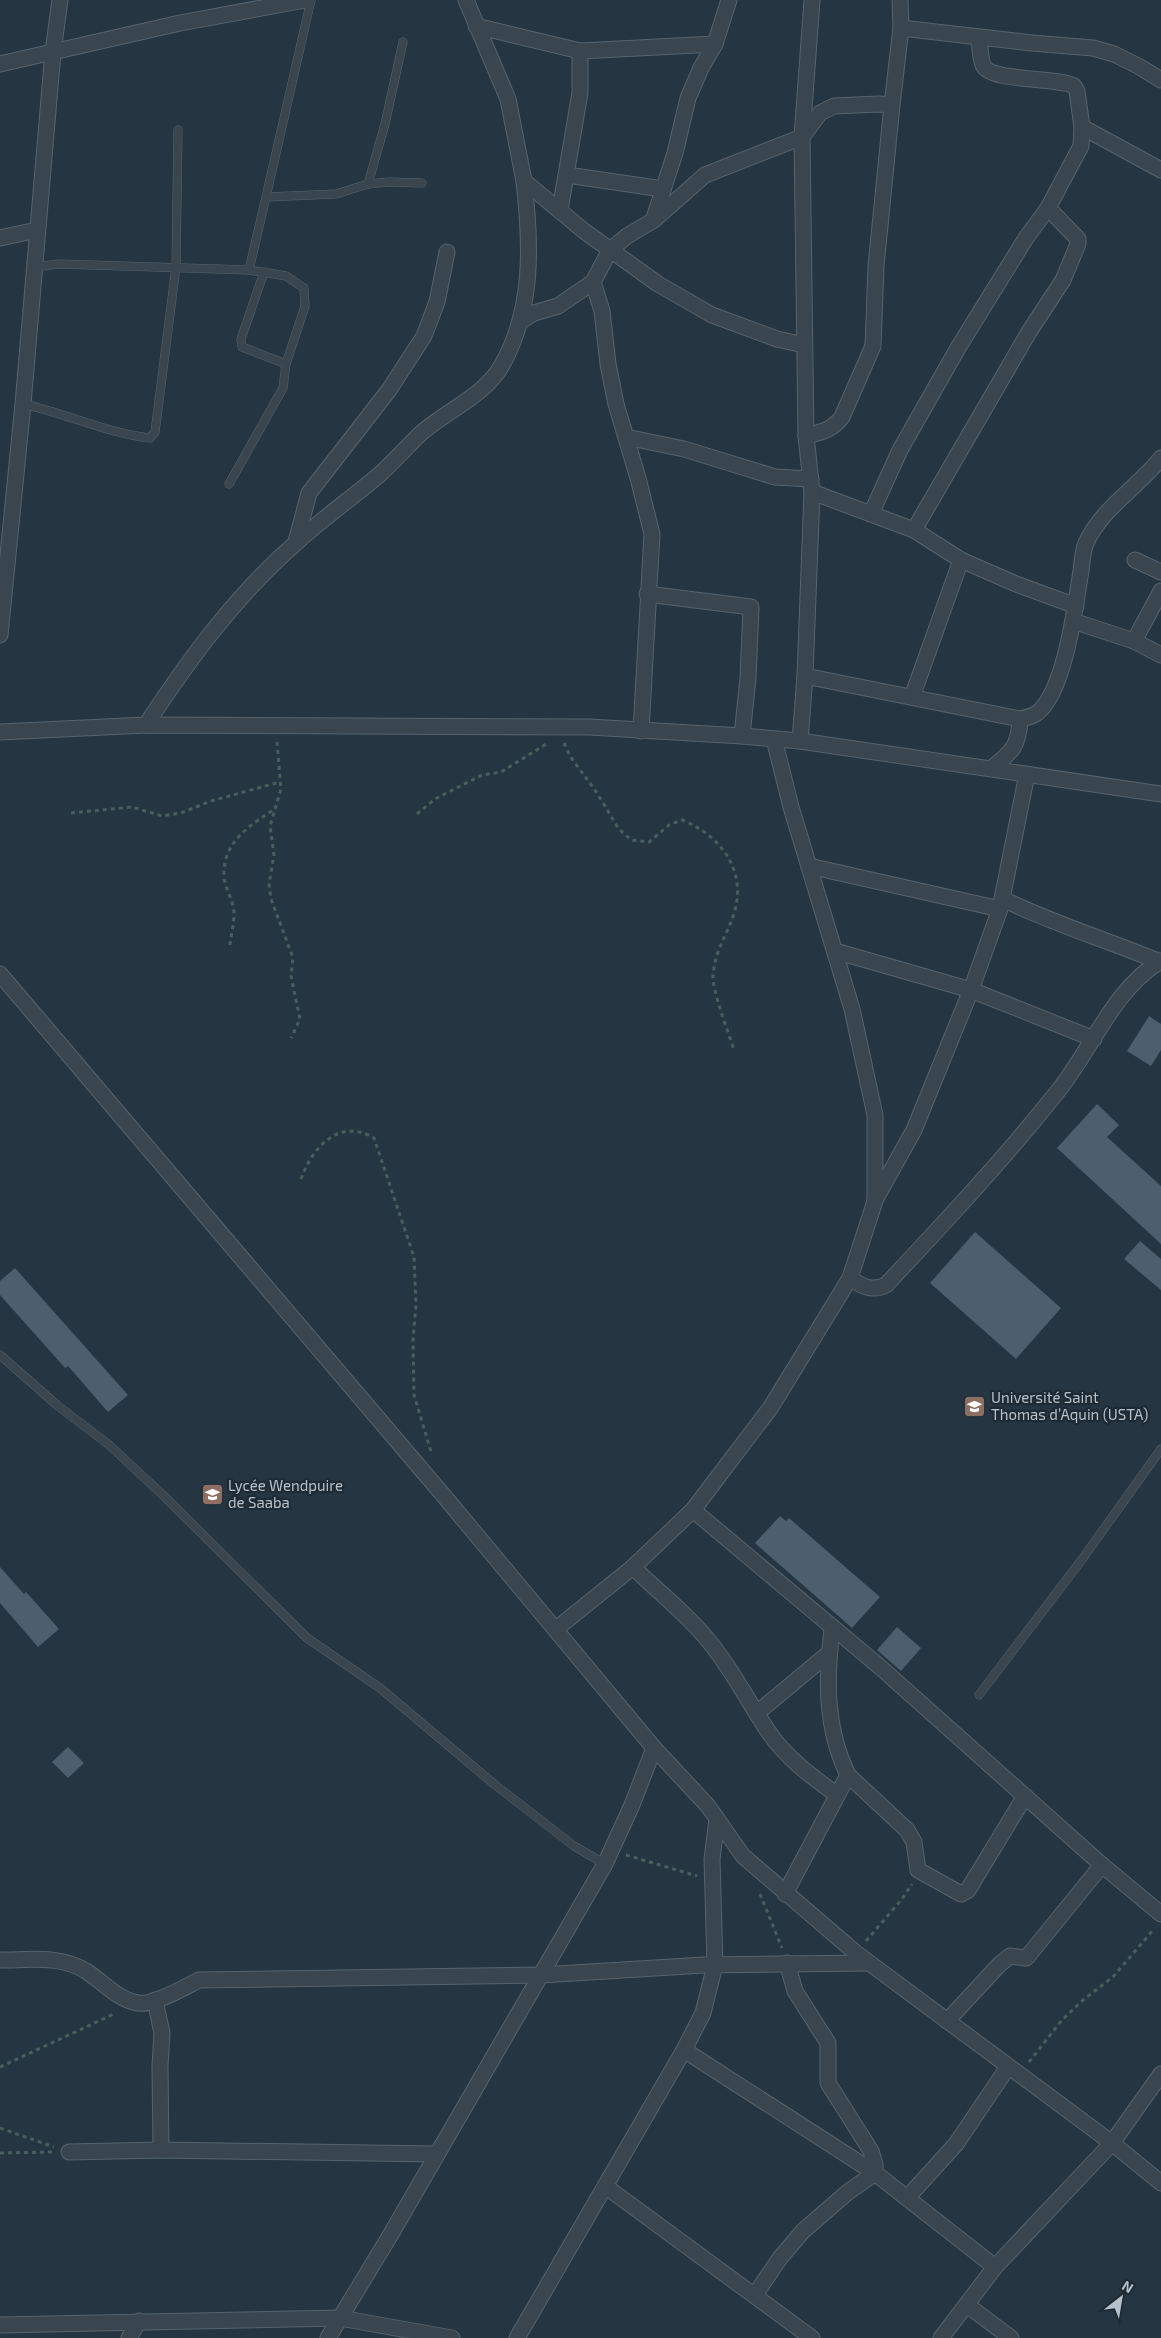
<svg xmlns="http://www.w3.org/2000/svg" width="1161" height="2338" font-family="'Exo 2',sans-serif">
  <style>
    .building { fill: #4d5f6c }
    .lines { fill: none; stroke-linecap: round; stroke-linejoin: round }
    .service-casing { stroke: #57646e; stroke-width: 9 }
    .minor-casing { stroke: #57646e; stroke-width: 17 }
    .path { stroke: #475f5e; stroke-width: 3; stroke-dasharray: 4 4; stroke-linecap: butt }
    .service { stroke: #394650; stroke-width: 8 }
    .minor { stroke: #394650; stroke-width: 15 }
    .labels { text-anchor: middle; dominant-baseline: central; stroke-width: 4.5; stroke-linejoin: round; paint-order: stroke }
    .poi-label { font-size: 15px; fill: #b5c1cb; stroke: #1e2b35; text-anchor: start }
  </style>
  <rect width="100%" height="100%" fill="#253541"/>
  <!-- building -->
  <g class="building">
    <polygon points="1149,1016 1161,1024 1161,1050 1151,1066 1127,1051"/>
    <polygon points="1097,1104 1119,1125 1107,1137 1161,1186 1161,1244 1057,1148"/>
    <polygon points="975,1232 1061,1308 1016,1359 930,1283"/>
    <polygon points="1140,1241 1161,1259 1161,1290 1124,1259"/>
    <polygon points="15,1268 128,1395 108,1412 68,1366 65,1368 0,1295 0,1281"/>
    <polygon points="780,1516 786,1521 789,1518 880,1597 852,1628 755,1543"/>
    <polygon points="0,1567 24,1594 26,1592 59,1629 38,1647 0,1603"/>
    <polygon points="897,1627 921,1648 901,1671 877,1650"/>
    <polygon points="68,1747 84,1763 68,1778 52,1762"/>
  </g>
  <g class="lines">
    <defs>
      <g id="service">
        <polyline points="368,184 385,124 403,42"/>
        <polyline points="266,197 311,0"/>
        <polyline points="34,267 59,264 249,270 286,276 304,288 305,306 286,364 283,388 229,484"/>
        <polyline points="249,270 266,197 336,194 368,184 389,182 422,183"/>
        <polyline points="264,272 241,339 242,347 286,364"/>
        <path d="M 23,404 C 65,413 106,433 150,438 L 155,432 L 176,267 L 178,130"/>
        <polyline points="0,1355 58,1406 108,1444 165,1497 307,1638 380,1688 494,1784 574,1846 605,1864"/>
        <polyline points="979,1695 1083,1558 1161,1449"/>
      </g>
      <g id="minor">
        <polyline points="466,0 508,99 524,181 584,231 658,284 712,315 777,339 804,345"/>
        <polyline points="476,26 580,51 715,44"/>
        <polyline points="901,28 1032,43 1093,48 1114,54 1140,67 1161,80"/>
        <polyline points="0,64 180,23 305,0"/>
        <polyline points="1082,127 1161,170"/>
        <polyline points="567,175 663,189"/>
        <polyline points="560,210 580,93 580,51"/>
        <polyline points="654,218 675,153 688,98 701,68 715,44 729,0"/>
        <polyline points="0,238 37,230"/>
        <polyline points="593,282 602,311 608,364 616,404 638,478 652,534 641,731"/>
        <polyline points="521,321 534,313 558,306 593,282 610,250 627,236 654,220 705,175 802,137 820,113 834,106 879,104 892,105 901,28 900,0"/>
        <path d="M 806,436 C 822,432 832,430 842,417 L 873,346 L 876,266 L 892,105"/>
        <polyline points="626,437 684,449 775,477 811,479"/>
        <polyline points="812,492 914,530 961,560 1016,584 1076,606"/>
        <path d="M 871,514 L 900,450 L 958,348 L 1026,238 L 1048,208 L 1081,146 L 1082,127 L 1077,91 L 1074,86 C 1057,77 990,82 983,65 C 980,57 980,46 979,38"/>
        <polyline points="914,530 1029,332 1063,280 1078,244 1078,239 1048,208"/>
        <polyline points="296,542 309,493 389,390 424,336 437,302 447,252"/>
        <polyline points="1135,560 1161,572"/>
        <polyline points="647,594 751,607 748,678 742,736"/>
        <polyline points="1073,621 1134,641 1161,591"/>
        <polyline points="0,635 23,404 53,52 60,0"/>
        <polyline points="1134,641 1161,655"/>
        <polyline points="805,676 1020,719"/>
        <polyline points="912,697 961,560"/>
        <path d="M 146,725 C 189,659 237,594 297,542 C 323,518 352,498 379,475 C 393,462 406,448 419,435 C 445,411 484,397 502,365 C 534,308 531,243 524,181"/>
        <polyline points="0,732 146,725 589,727 742,736 800,741 1161,794"/>
        <polyline points="800,741 805,676 812,492 806,436 802,137 812,0"/>
        <path d="M 992,768 C 1012,752 1019,746 1020,719 C 1026,718 1032,717 1037,713 C 1064,693 1075,609 1080,577 C 1082,567 1082,552 1086,543 C 1102,508 1138,487 1161,458"/>
        <polyline points="809,866 1000,909"/>
        <path d="M 1003,899 C 1053,924 1108,940 1160,962"/>
        <polyline points="835,951 971,990 1094,1039"/>
        <polyline points="0,974 444,1496 654,1748 708,1806 743,1856 856,1953 1112,2143 1161,2183"/>
        <polyline points="875,1200 914,1130 971,990 1000,909 1027,774"/>
        <path d="M 850,1278 C 861,1286 872,1292 886,1285 C 945,1222 1004,1159 1058,1091 C 1091,1050 1115,987 1161,961"/>
        <polyline points="693,1510 880,1667 1102,1865 1161,1914"/>
        <path d="M 633,1567 C 657,1591 686,1613 707,1639 C 731,1667 747,1700 768,1731 C 785,1757 812,1777 837,1795"/>
        <polyline points="556,1629 633,1567 693,1510 771,1407 850,1278 875,1201 875,1115 852,1009 791,807 774,739"/>
        <polyline points="757,1713 829,1653"/>
        <polyline points="848,1775 907,1830 914,1842 918,1870 961,1894 968,1890 1025,1796"/>
        <path d="M 785,1894 L 848,1775 C 825,1728 826,1679 832,1629"/>
        <path d="M 0,1960 C 29,1960 60,1955 86,1971 C 103,1982 118,2000 138,2003 C 153,2006 185,1987 199,1980 L 541,1975 L 704,1965 L 868,1963"/>
        <polyline points="155,2000 162,2033 160,2066 161,2150"/>
        <polyline points="947,2021 999,1965 1010,1956 1026,1958 1028,1956 1102,1865"/>
        <polyline points="684,2050 875,2173 995,2267"/>
        <polyline points="69,2152 161,2150 436,2154"/>
        <polyline points="605,2186 812,2338"/>
        <polyline points="907,2198 956,2144 1008,2067"/>
        <polyline points="755,2295 780,2258 803,2231 848,2192 875,2173 875,2164 871,2151 828,2083 828,2043 795,1991 787,1963"/>
        <polyline points="967,2305 1011,2338"/>
        <polyline points="0,2325 340,2318 452,2338"/>
        <polyline points="129,2338 139,2321"/>
        <polyline points="328,2338 391,2234 605,1864 632,1805 654,1748"/>
        <polyline points="517,2338 684,2050 703,2013 715,1965 712,1859 717,1819"/>
        <polyline points="941,2338 995,2267 1112,2143 1161,2074"/>
      </g>
    </defs>
    <!-- service casing -->
    <use href="#service" class="service-casing"/>
    <!-- minor casing -->
    <use href="#minor" class="minor-casing"/>
    <!-- path -->
    <g class="path">
      <polyline points="277,742 281,789 270,826 274,855 269,884 271,899 293,958 291,976 300,1019 291,1038"/>
      <path d="M 564,743 L 570,756 L 597,793 L 618,828 L 631,840 L 649,842 L 669,825 L 682,820 C 719,835 746,868 735,910 C 728,935 715,948 713,976 C 712,990 729,1034 734,1050"/>
      <polyline points="71,813 132,807 162,816 181,813 211,801 280,782"/>
      <polyline points="417,814 435,799 482,775 501,772 548,743"/>
      <path d="M 230,945 C 231,935 234,924 234,914 C 234,901 225,889 224,877 C 222,844 248,826 272,811"/>
      <path d="M 301,1179 C 312,1148 339,1117 374,1138 L 414,1257 L 416,1305 L 413,1340 L 414,1395 L 432,1455"/>
      <polyline points="626,1855 697,1876"/>
      <polyline points="760,1894 782,1948"/>
      <polyline points="866,1941 902,1899 912,1884"/>
      <polyline points="1029,2062 1062,2020 1083,2000 1113,1977 1154,1929"/>
      <polyline points="0,2067 116,2013"/>
      <polyline points="0,2128 54,2147"/>
      <polyline points="0,2153 53,2152"/>
    </g>
    <!-- service -->
    <use href="#service" class="service"/>
    <!-- minor -->
    <use href="#minor" class="minor"/>
  </g>
  <!-- icons -->
  <defs>
    <symbol id="university-square" viewBox="-11 -11 22 22"><rect x="-9" y="-9" width="18" height="18" rx="4" fill="#8d6e63" stroke="#1e2b35"/><path d="M0-5L7-2L0 1L-7-2ZM-4 1L0 2.5L4 1V4Q0 6-4 4Z" fill="#fff"/></symbol>
    <symbol id="school-square" viewBox="-11 -11 22 22"><rect x="-9" y="-9" width="18" height="18" rx="4" fill="#8d6e63" stroke="#1e2b35"/><path d="M0-5L7-2L0 1L-7-2ZM-4 1L0 2.5L4 1V4Q0 6-4 4Z" fill="#fff"/></symbol>
  </defs>
  <g fill-rule="evenodd">
    <use href="#university-square" x="962" y="1394" width="25" height="25"/>
    <use href="#school-square" x="200" y="1482" width="25" height="25"/>
  </g>
  <g class="labels">
    <!-- poi labels -->
    <g class="poi-label">
      <text x="991" y="1397">Université Saint<tspan x="991" dy="17">Thomas d’Aquin (USTA)</tspan></text>
      <text x="228" y="1485">Lycée Wendpuire<tspan x="228" dy="17">de Saaba</tspan></text>
    </g>
  </g>
  <!-- north arrow -->
  <g transform="translate(1121 2298) rotate(31)" stroke="#1e2b35" stroke-width="4" paint-order="stroke">
  <path d="M0-4L9 19L0 12L-9 19Z" fill="#b5c1cb"/>
  <text y="-8" font-size="14" font-weight="bold" text-anchor="middle" fill="#b5c1cb">N</text>
  </g>
</svg>
